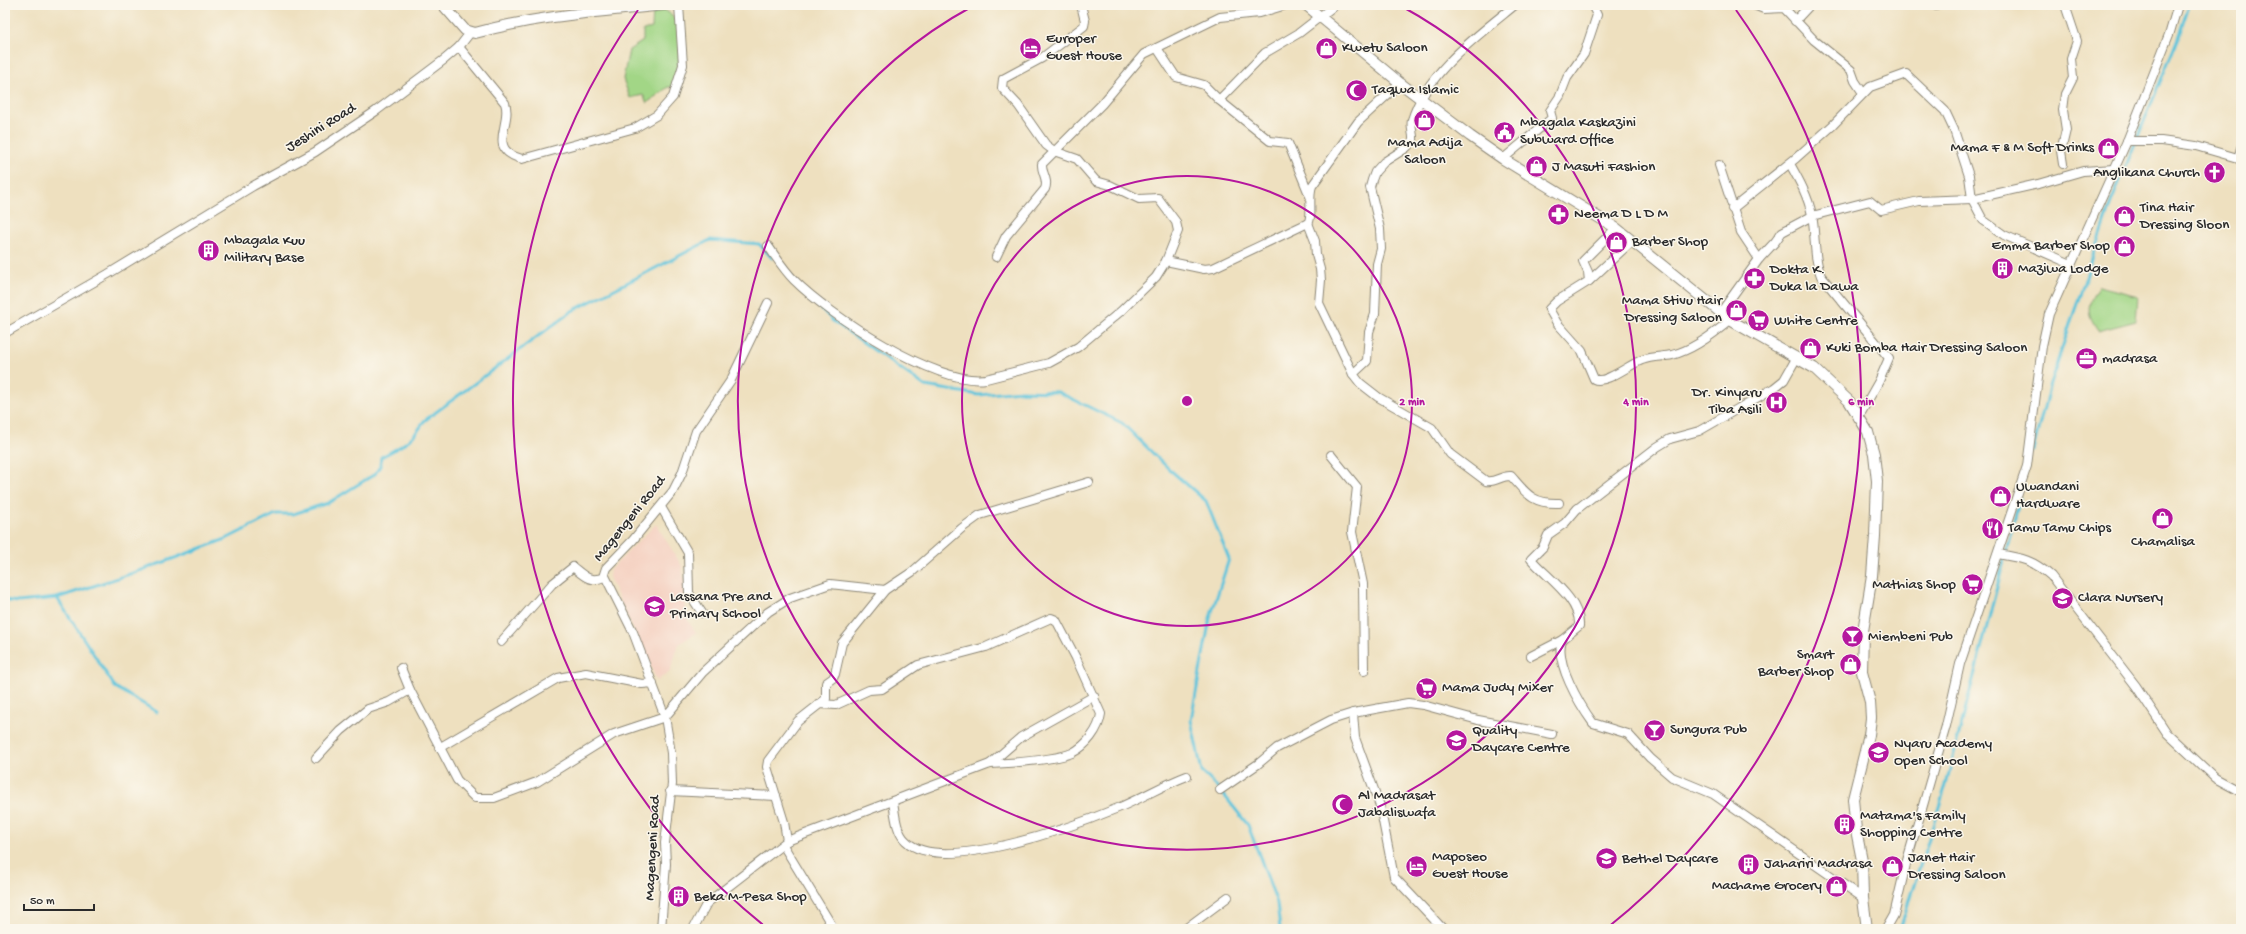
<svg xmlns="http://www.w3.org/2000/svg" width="2246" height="934" font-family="'Gochi Hand',sans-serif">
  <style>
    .built { fill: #f5d2c2 }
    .green { fill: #a2d686; stroke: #668058 }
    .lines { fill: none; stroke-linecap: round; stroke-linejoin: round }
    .stream { stroke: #5ec4dc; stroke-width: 3 }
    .minor-casing { stroke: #8c8675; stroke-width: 10 }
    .tertiary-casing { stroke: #8c8675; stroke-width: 12 }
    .minor { stroke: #fff; stroke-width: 8 }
    .tertiary { stroke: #fff; stroke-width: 10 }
    .ring { fill: none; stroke: #b5179e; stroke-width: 2 }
    .labels { text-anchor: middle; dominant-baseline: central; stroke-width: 3; stroke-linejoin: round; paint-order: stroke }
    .poi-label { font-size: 15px; fill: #2b2b2b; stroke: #fbf7ec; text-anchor: start }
    .street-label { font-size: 15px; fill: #2b2b2b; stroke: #fbf7ec }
    .centre { fill: #b5179e; stroke: #fbf7ec; stroke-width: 2 }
    .ring-label { font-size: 12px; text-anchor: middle; font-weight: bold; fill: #b5179e; stroke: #fbf7ec; stroke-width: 3; stroke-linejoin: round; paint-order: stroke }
  </style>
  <rect width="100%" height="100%" fill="#fbf7ec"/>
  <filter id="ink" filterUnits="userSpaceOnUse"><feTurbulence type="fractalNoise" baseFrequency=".025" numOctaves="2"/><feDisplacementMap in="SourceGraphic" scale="8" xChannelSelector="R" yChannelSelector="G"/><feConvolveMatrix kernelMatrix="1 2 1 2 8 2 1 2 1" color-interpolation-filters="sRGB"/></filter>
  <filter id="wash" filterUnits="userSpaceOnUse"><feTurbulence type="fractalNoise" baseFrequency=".012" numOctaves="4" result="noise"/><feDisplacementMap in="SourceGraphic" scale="16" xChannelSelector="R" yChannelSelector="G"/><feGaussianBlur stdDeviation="0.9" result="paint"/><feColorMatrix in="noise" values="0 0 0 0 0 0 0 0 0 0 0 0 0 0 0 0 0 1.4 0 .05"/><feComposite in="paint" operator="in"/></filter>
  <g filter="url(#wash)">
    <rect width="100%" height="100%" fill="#eee0bf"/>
    <!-- built -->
    <polygon class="built" points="656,524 682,566 685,588 684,614 696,633 679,644 670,671 657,681 609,577 610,570"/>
    <!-- green -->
    <g class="green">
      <polygon points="664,10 671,14 678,23 683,59 673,87 668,87 647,103 643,95 630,98 623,79 629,50 643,41 643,30 652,28 653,11"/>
      <path d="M 2099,286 L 2138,296 L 2136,321 L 2098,331 C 2085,313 2087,303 2099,286 Z"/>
    </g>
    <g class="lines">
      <!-- stream -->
      <g class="stream">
        <polyline points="817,304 833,321 925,386 979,395 1020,391 1058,392 1122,423 1169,469 1206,501 1229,559 1210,618 1191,720 1202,772 1220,790 1248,825 1277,903 1280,929"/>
        <polyline points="2033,450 2050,384 2110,205 2178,38 2189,5"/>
        <polyline points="57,598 115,687 157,712"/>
        <path d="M 5,600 L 18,602 L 57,598 L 145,569 L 226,539 L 276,514 L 293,514 L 328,503 L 375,474 L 380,466 L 381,457 C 399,448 415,439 424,421 L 572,311 L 710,240 L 759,244 L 772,258"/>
        <polyline points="1900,929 1945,788 2020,498"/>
      </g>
    </g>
  </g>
  <g filter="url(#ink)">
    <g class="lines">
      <defs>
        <g id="minor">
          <polyline points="1754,5 1764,9 1784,8 1814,40 1851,70 1855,81 1863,93"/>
          <polyline points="1936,6 1936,5"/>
          <polyline points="1795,21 1810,5"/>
          <path d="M 459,47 L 505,103 C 513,124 485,149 522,159 L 635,128 L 657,115 L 673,97 L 683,65 L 679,5"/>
          <polyline points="1157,48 1176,77 1204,85 1219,100 1270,141 1288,143 1309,194"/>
          <polyline points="1219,100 1265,53 1299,33 1335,5"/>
          <polyline points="2127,141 2161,141 2196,146 2241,159"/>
          <polyline points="1503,159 1552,118 1550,111 1560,96 1567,78 1584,54 1597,15 1592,5"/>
          <polyline points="2238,159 2241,148"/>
          <path d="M 1790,164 C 1799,180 1808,196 1812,215 C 1816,236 1813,256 1821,276 L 1889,358 L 1879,381 L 1858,418"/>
          <polyline points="2063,164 2061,151 2066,130 2063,110 2065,94 2073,78 2071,59 2077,41 2065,5"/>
          <polyline points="1719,165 1741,232 1759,259"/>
          <polyline points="1732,209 1796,158 1832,126 1870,87 1906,74 1945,111 1954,130 1969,176 1972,199 1983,220 2004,235 2071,264"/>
          <path d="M 1308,223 L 1315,241 L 1316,255 L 1320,269 L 1321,280 L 1319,303 L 1353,374 L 1360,383 L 1378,397 L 1432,428 L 1450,454 L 1486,481 C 1495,483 1502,475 1511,476 C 1526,493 1532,504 1559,503"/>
          <path d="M 1616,228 L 1583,261 L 1588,272 L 1589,281 L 1557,301 L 1549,309 L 1557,323 L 1582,351 L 1594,379 C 1605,385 1630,364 1642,360 C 1651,356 1662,357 1672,355 C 1692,350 1715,333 1730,320"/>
          <path d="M 768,246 C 776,257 784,270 794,280 C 829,315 936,386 986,379 L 1049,363 L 1078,347 L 1121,311 L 1156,277 L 1166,261 L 1178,231 L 1176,222 L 1158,198 L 1139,199 L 1110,185 L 1096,181 L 1077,159 L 1054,151 L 1046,145 L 1018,105 L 1002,88 L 1003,79 L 1042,58 L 1084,26 L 1085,21 L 1081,5"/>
          <path d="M 996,257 L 1006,236 L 1045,189 C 1049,179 1041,173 1042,164 L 1102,104 L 1144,54 L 1220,17 L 1259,13 L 1286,5"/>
          <path d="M 1166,261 L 1204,269 L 1213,268 L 1308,223 C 1313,217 1308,196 1312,186 L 1358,122 L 1400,83"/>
          <polyline points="1589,281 1631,242"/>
          <polyline points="1721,312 1759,259 1775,242 1782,232 1812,216 1870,201 1881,210 1919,201 1972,199 2038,184 2083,171 2115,169"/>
          <polyline points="5,333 108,274 253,186 315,152 376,111 445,59 459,47 470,33"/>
          <path d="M 1353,374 L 1367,361 L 1369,332 L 1375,314 L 1377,264 L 1381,249 L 1380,229 L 1370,187 L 1372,180 L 1375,172 L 1384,162 L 1406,148 L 1413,141 C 1414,134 1410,128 1412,120 C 1426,73 1478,35 1515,5"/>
          <polyline points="1331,455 1357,487 1352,532 1363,584 1364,671"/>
          <polyline points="661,507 688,553 689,593 702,613"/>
          <path d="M 1998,554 C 2022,558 2033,560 2051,576 L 2136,686 L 2167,733 L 2215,778 L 2241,792"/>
          <path d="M 1562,640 C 1554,662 1580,705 1593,723 L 1628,734 L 1650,758 L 1672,777 L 1713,794 L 1863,898"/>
          <path d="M 501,642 L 552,584 L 573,567 C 584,576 590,583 604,577"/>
          <path d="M 1531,656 L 1562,640 L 1579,626 C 1581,599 1546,577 1531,559 L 1543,547 L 1548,535 L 1565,523 L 1577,509 L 1657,447 L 1670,439 L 1699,431 L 1774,388 L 1784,380 L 1797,357"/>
          <polyline points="401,668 410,690 457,780 475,798 494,798 537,782 614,734 665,717 703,672 768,612 790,598 830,584 885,590 912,572 962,528 980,515 1089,482"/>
          <polyline points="1353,713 1355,738 1380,806 1394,877 1443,929"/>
          <polyline points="439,748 558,678 586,673 642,684 653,683"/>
          <polyline points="316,758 341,731 368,709 389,702 410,690"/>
          <polyline points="990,764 1021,737 1094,696"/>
          <polyline points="1220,790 1258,764 1277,748 1331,720 1353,713 1408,703 1423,705 1478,720 1552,734"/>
          <polyline points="670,791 776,796"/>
          <path d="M 893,801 C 895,814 896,832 906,841 C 941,876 1077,825 1118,808 C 1142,798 1163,785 1187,776"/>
          <path d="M 787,841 L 990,764 C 1009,763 1056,760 1072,753 C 1086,746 1099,730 1101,714 L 1076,658 L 1056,620 L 1051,618 L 986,647 L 918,665 L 882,689 L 869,690 L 836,705 L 819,704"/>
          <polyline points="783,845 834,929"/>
          <polyline points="661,929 666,864 665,843 672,784 671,753 665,717 633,632 604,574 606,568 633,540 673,491 682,473 696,431 731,380 768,303"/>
          <polyline points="693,929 707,903 787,841 784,822 767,767 768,761 798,721 826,699 826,683 833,678 835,674 842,643 885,590"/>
          <polyline points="1185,929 1228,897"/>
          <polyline points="1886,929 1894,915 1906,864 1946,726 1960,664 2027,466 2042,346 2049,314 2127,141 2170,32 2178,5"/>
        </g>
        <g id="tertiary">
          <path d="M 443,5 L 465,30 L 475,33 C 541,15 598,12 664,5"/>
          <polyline points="1306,5 1400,83 1470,136 1503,159 1616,228 1730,320 1814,368 1849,401 1868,432 1874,454 1877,481 1875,536 1872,576 1863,631 1862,672 1870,702 1871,718 1869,735 1853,799 1856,830 1862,860 1863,898 1867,929"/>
        </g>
      </defs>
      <!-- minor casing -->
      <use href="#minor" class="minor-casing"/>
      <!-- tertiary casing -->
      <use href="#tertiary" class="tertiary-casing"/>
      <!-- minor -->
      <use href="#minor" class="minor"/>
      <!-- tertiary -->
      <use href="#tertiary" class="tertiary"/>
    </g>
  </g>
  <!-- distance rings -->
  <g class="ring">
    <circle cx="1187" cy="401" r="225"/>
    <path d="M1401 6A449 449 0 1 1 973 6"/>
    <path d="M767 928A674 674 0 0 1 638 10M1736 10A674 674 0 0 1 1607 928"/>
  </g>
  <!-- icons -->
  <defs>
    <symbol id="hotel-disc" viewBox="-11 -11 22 22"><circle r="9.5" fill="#b5179e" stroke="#fbf7ec"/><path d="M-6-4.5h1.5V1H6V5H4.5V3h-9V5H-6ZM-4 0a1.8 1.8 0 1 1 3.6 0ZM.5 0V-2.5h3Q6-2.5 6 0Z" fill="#fff"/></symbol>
    <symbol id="shop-disc" viewBox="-11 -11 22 22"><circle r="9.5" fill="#b5179e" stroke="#fbf7ec"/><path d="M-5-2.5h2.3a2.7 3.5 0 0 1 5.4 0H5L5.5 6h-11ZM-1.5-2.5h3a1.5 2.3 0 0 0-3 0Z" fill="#fff"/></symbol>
    <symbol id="mosque-disc" viewBox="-11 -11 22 22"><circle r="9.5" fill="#b5179e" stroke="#fbf7ec"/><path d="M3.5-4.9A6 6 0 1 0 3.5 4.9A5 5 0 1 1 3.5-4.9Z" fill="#fff"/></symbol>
    <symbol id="civic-disc" viewBox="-11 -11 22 22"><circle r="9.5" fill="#b5179e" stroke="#fbf7ec"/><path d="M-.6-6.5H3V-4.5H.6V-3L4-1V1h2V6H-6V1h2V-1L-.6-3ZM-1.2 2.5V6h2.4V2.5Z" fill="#fff"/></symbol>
    <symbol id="church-disc" viewBox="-11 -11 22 22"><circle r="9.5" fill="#b5179e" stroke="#fbf7ec"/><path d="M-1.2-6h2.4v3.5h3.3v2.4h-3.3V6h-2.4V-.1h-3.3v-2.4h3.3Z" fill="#fff"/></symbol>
    <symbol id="pharmacy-disc" viewBox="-11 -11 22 22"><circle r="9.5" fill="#b5179e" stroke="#fbf7ec"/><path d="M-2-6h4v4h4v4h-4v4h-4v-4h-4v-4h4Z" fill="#fff"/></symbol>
    <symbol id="building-disc" viewBox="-11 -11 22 22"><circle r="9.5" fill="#b5179e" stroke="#fbf7ec"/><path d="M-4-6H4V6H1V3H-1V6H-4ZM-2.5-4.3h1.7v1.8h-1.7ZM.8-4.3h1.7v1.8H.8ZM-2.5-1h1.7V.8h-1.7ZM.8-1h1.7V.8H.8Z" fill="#fff"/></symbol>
    <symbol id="supermarket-disc" viewBox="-11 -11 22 22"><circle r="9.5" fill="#b5179e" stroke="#fbf7ec"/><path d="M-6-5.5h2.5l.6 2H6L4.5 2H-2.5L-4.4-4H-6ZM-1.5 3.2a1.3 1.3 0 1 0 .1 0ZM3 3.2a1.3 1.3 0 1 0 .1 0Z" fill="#fff"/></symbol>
    <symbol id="office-disc" viewBox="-11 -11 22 22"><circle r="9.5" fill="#b5179e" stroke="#fbf7ec"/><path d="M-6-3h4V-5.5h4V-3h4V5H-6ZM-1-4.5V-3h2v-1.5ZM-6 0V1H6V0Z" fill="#fff"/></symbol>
    <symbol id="hospital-disc" viewBox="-11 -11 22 22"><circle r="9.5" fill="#b5179e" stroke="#fbf7ec"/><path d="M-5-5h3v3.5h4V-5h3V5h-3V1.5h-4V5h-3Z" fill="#fff"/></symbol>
    <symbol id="restaurant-disc" viewBox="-11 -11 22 22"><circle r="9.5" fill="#b5179e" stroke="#fbf7ec"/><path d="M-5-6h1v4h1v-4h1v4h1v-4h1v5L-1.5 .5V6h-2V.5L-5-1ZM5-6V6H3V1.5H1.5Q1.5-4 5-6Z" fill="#fff"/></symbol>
    <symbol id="school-disc" viewBox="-11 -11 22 22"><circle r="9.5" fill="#b5179e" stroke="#fbf7ec"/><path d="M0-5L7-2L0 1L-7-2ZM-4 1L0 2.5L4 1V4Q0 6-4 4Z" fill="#fff"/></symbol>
    <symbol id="bar-disc" viewBox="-11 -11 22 22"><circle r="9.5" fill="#b5179e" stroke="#fbf7ec"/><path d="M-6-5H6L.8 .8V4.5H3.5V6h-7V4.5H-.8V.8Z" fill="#fff"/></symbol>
  </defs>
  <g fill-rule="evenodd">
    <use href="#hotel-disc" x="1018" y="36" width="25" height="25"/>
    <use href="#shop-disc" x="1314" y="36" width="25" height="25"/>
    <use href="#mosque-disc" x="1344" y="78" width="25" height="25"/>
    <use href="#shop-disc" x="1412" y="108" width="25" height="25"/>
    <use href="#civic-disc" x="1492" y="120" width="25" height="25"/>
    <use href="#shop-disc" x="2096" y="136" width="25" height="25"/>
    <use href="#shop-disc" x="1524" y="154" width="25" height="25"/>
    <use href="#church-disc" x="2202" y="160" width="25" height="25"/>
    <use href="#pharmacy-disc" x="1546" y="202" width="25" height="25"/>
    <use href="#shop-disc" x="2112" y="204" width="25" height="25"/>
    <use href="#shop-disc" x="1604" y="230" width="25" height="25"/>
    <use href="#shop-disc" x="2112" y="234" width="25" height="25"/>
    <use href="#building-disc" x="196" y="238" width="25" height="25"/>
    <use href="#building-disc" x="1990" y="256" width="25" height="25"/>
    <use href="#pharmacy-disc" x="1742" y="266" width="25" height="25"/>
    <use href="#shop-disc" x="1724" y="298" width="25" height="25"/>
    <use href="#supermarket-disc" x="1746" y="308" width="25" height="25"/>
    <use href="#shop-disc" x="1798" y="336" width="25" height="25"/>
    <use href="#office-disc" x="2074" y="346" width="25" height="25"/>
    <use href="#hospital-disc" x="1764" y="390" width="25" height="25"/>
    <use href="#shop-disc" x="1988" y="484" width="25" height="25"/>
    <use href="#shop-disc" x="2150" y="506" width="25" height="25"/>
    <use href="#restaurant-disc" x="1980" y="516" width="25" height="25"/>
    <use href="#supermarket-disc" x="1960" y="572" width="25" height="25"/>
    <use href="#school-disc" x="2050" y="586" width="25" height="25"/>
    <use href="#school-disc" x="642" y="594" width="25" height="25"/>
    <use href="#bar-disc" x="1840" y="624" width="25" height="25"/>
    <use href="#shop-disc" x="1838" y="652" width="25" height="25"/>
    <use href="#supermarket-disc" x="1414" y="676" width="25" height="25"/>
    <use href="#bar-disc" x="1642" y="718" width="25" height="25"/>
    <use href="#school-disc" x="1444" y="728" width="25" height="25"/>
    <use href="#school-disc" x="1866" y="740" width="25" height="25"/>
    <use href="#mosque-disc" x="1330" y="792" width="25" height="25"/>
    <use href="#building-disc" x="1832" y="812" width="25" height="25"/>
    <use href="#school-disc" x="1594" y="846" width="25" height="25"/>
    <use href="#building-disc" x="1736" y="852" width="25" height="25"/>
    <use href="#hotel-disc" x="1404" y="854" width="25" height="25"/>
    <use href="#shop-disc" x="1880" y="854" width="25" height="25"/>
    <use href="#shop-disc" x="1824" y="874" width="25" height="25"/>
    <use href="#building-disc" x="666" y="884" width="25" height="25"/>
  </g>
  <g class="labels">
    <!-- poi labels -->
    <g class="poi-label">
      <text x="1046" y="39">Europer<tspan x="1046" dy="17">Guest House</tspan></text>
      <text x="1342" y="48">Kwetu Saloon</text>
      <text x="1372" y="90">Taqwa Islamic</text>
      <text x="1520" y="123">Mbagala Kaskazini<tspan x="1520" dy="17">Subward Office</tspan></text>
      <text x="1425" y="143" text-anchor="middle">Mama Adija<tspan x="1425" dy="17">Saloon</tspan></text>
      <text x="2094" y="148" text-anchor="end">Mama F &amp; M Soft Drinks</text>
      <text x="1552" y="167">J Masuti Fashion</text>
      <text x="2200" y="173" text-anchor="end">Anglikana Church</text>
      <text x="2140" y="208">Tina Hair<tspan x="2140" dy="17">Dressing Sloon</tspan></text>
      <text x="1574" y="214">Neema D L D M</text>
      <text x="224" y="241">Mbagala Kuu<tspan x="224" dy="17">Military Base</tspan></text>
      <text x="1632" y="242">Barber Shop</text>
      <text x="2110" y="246" text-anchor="end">Emma Barber Shop</text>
      <text x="2018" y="269">Maziwa Lodge</text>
      <text x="1770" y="270">Dokta K.<tspan x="1770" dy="17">Duka la Dawa</tspan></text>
      <text x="1722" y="301" text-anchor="end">Mama Stivu Hair<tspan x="1722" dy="17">Dressing Saloon</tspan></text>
      <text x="1774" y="321">White Centre</text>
      <text x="1826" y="348">Kuki Bomba Hair Dressing Saloon</text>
      <text x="2102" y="359">madrasa</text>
      <text x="1762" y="393" text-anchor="end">Dr. Kinyaru<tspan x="1762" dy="17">Tiba Asili</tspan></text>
      <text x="2016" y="487">Uwandani<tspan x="2016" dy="17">Hardware</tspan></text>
      <text x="2008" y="528">Tamu Tamu Chips</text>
      <text x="2163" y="542" text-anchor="middle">Chamalisa</text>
      <text x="1956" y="585" text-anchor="end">Mathias Shop</text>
      <text x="670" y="597">Lassana Pre and<tspan x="670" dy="17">Primary School</tspan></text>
      <text x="2078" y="598">Clara Nursery</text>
      <text x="1868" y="637">Miembeni Pub</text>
      <text x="1834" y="655" text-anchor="end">Smart<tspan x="1834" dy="17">Barber Shop</tspan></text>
      <text x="1442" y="688">Mama Judy Mixer</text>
      <text x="1670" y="730">Sungura Pub</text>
      <text x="1472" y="731">Quality<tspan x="1472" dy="17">Daycare Centre</tspan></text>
      <text x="1894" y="744">Nyaru Academy<tspan x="1894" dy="17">Open School</tspan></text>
      <text x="1358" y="796">Al Madrasat<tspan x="1358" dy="17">Jabaliswafa</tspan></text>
      <text x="1860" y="816">Matama's Family<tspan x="1860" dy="17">Shopping Centre</tspan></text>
      <text x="1432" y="857">Maposeo<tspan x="1432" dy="17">Guest House</tspan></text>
      <text x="1908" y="858">Janet Hair<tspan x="1908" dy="17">Dressing Saloon</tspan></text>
      <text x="1622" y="859">Bethel Daycare</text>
      <text x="1764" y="864">Jahariri Madrasa</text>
      <text x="1822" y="886" text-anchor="end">Machame Grocery</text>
      <text x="694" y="897">Beka M-Pesa Shop</text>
    </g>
    <!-- street labels -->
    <g class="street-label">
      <text transform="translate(321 128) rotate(-32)">Jeshini Road</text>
      <text transform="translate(630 519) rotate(-51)">Magengeni Road</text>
      <text transform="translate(653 848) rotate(-87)">Magengeni Road</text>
    </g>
  </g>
  <circle cx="1187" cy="401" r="6" class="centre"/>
  <g class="ring-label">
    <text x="1412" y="405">2 min</text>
    <text x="1636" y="405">4 min</text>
    <text x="1861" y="405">6 min</text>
  </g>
  <!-- margin -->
  <rect width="2246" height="934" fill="none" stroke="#fbf7ec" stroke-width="20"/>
  <!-- scale -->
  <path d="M24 904v6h70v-6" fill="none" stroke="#2b2b2b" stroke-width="2"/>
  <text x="30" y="904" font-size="12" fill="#2b2b2b" stroke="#fbf7ec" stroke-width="3" paint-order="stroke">50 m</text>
</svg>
